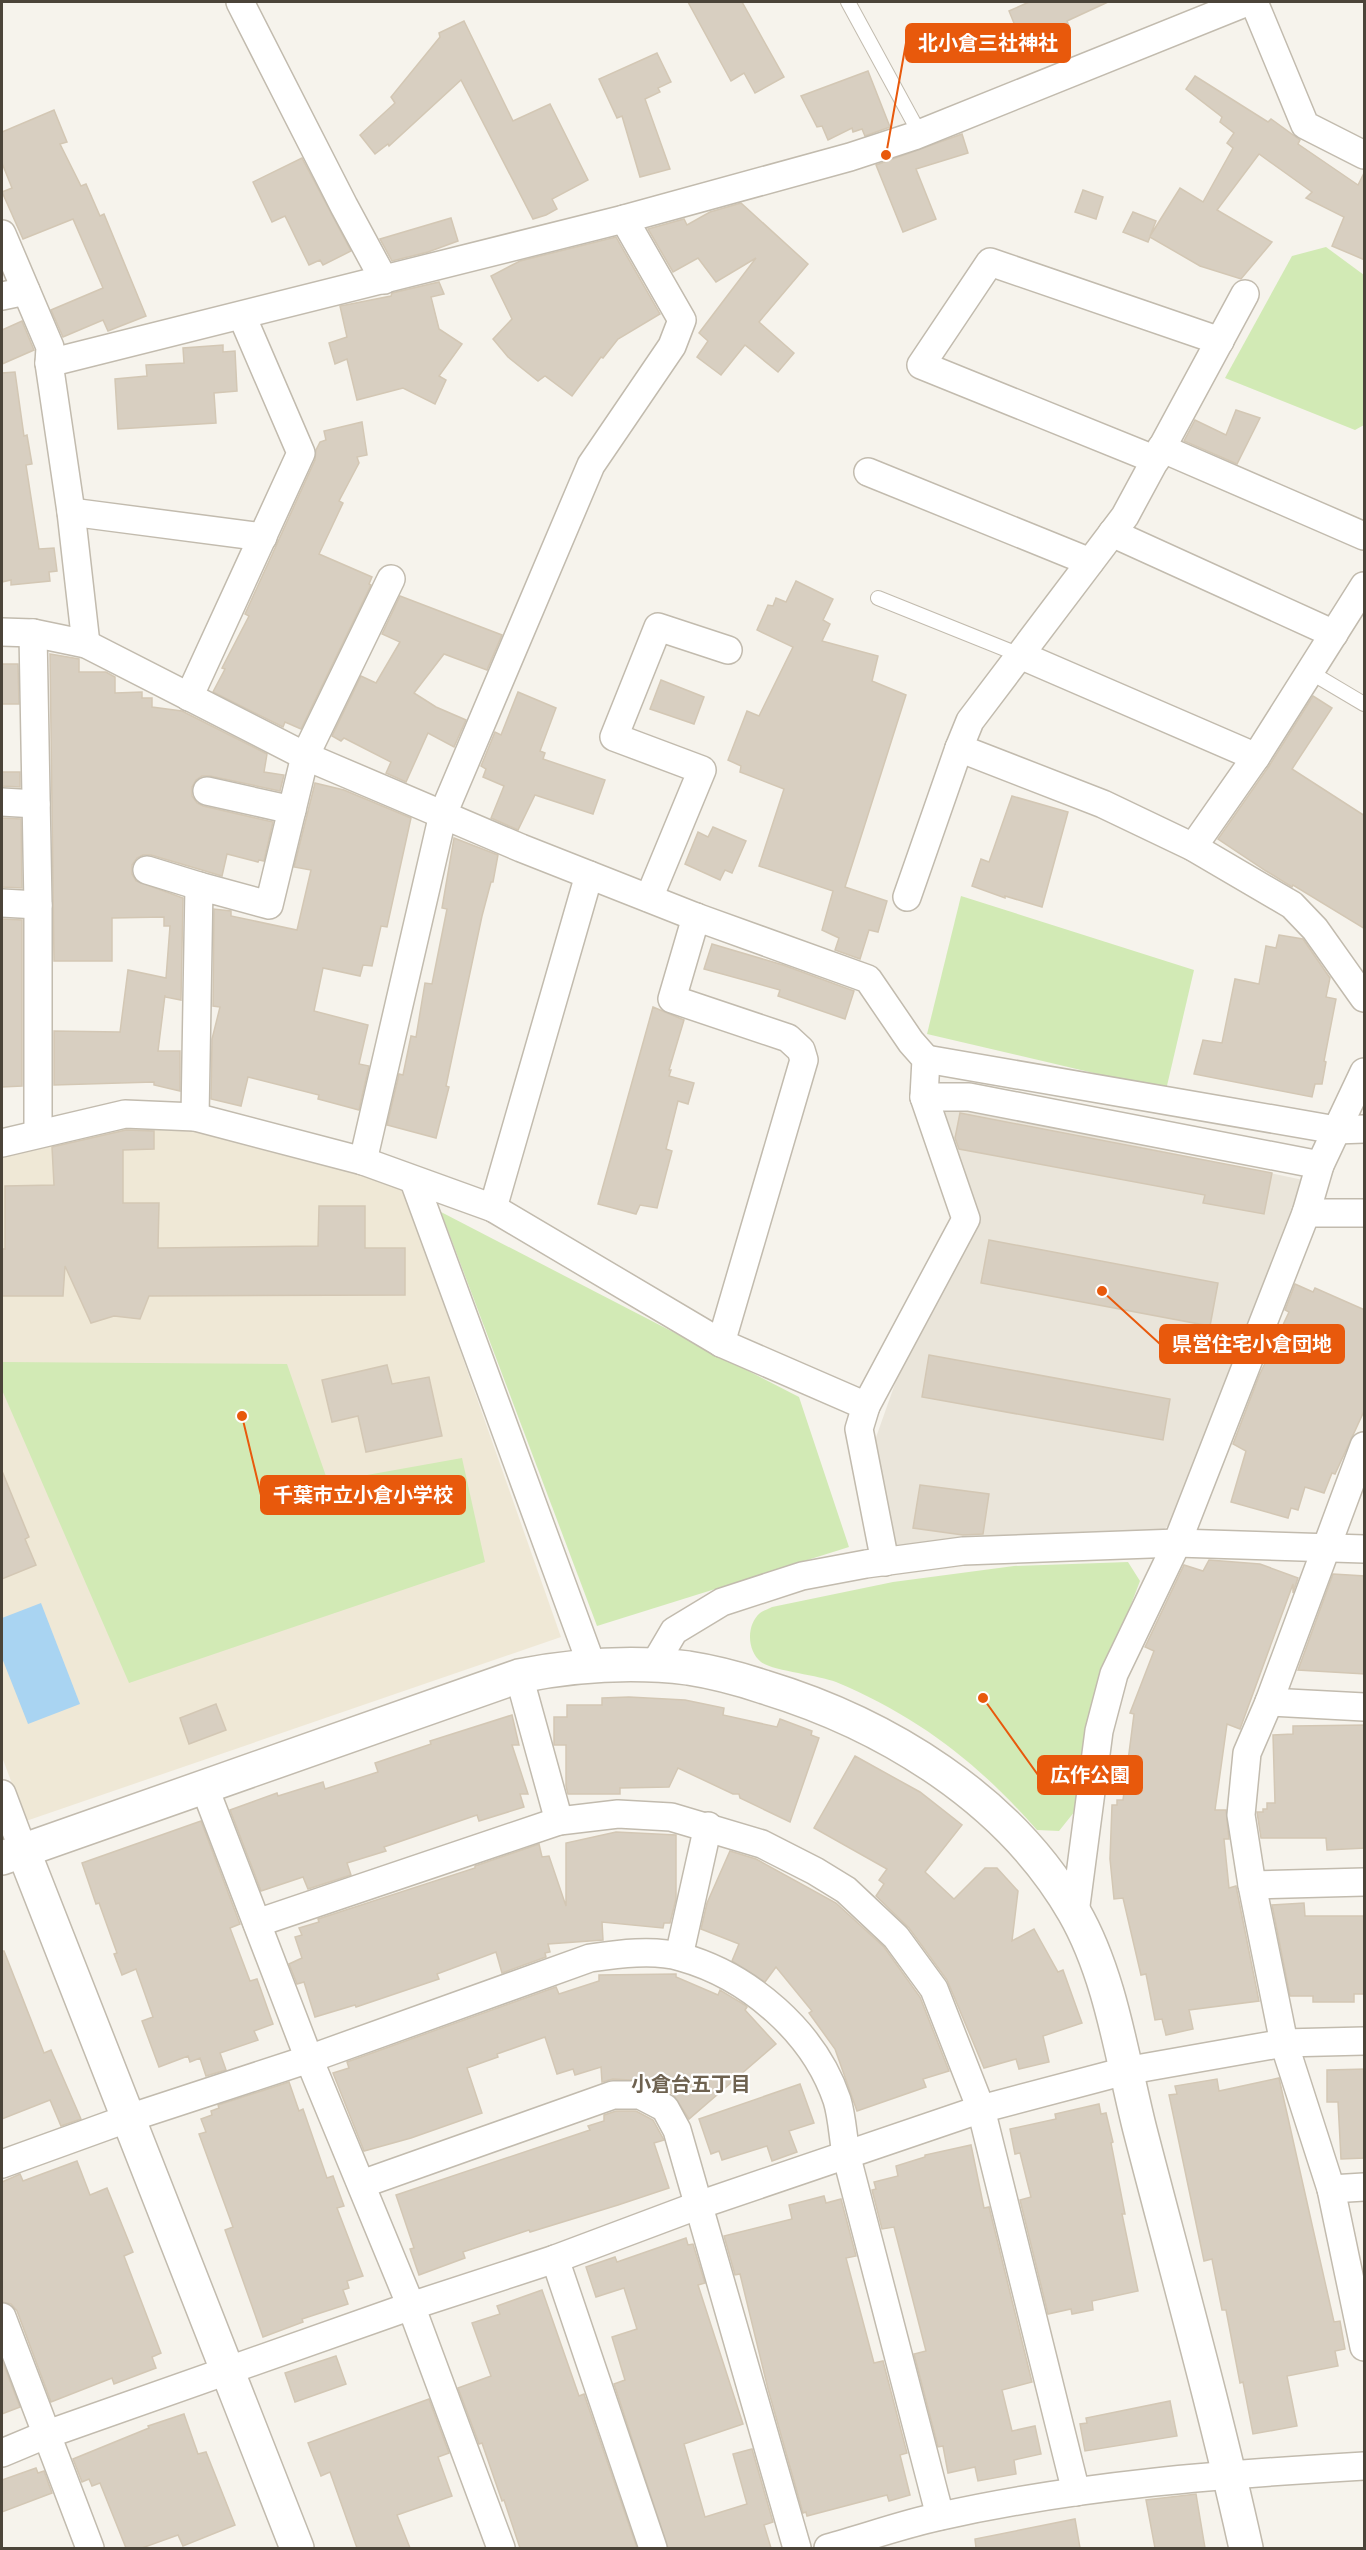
<svg xmlns="http://www.w3.org/2000/svg" width="1366" height="2550" font-family="'Titillium Web','Noto Sans JP',sans-serif">
  <style>
    .residential { fill: #eae5da }
    .education { fill: #efe8d6 }
    .green { fill: #d2eab5 }
    .water { fill: #a9d4f2 }
    .building { fill: #d8cfc1; stroke: #d3c7b4; stroke-width: 1.5 }
    .lines { fill: none; stroke-linecap: round; stroke-linejoin: round }
    .service-casing { stroke: #c2bbae; stroke-width: 16 }
    .minor-casing { stroke: #c2bbae; stroke-width: 30 }
    .tertiary-casing { stroke: #c2bbae; stroke-width: 36 }
    .service { stroke: #fff; stroke-width: 14 }
    .minor { stroke: #fff; stroke-width: 27 }
    .tertiary { stroke: #fff; stroke-width: 33 }
    .labels { text-anchor: middle; dominant-baseline: central; stroke-width: 4.5; stroke-linejoin: round; paint-order: stroke }
    .neighbourhood-label { font-size: 20px; font-weight: bold; fill: #6e6250; stroke: #fff }
    .leader { fill: none; stroke: #e8590c; stroke-width: 2 }
    .callout-dot { fill: #e8590c; stroke: #fff; stroke-width: 2 }
    .callout { fill: #e8590c; stroke: #e8590c; stroke-width: 2 }
    .callout-label { font-size: 20px; text-anchor: middle; font-weight: bold; fill: #fff }
  </style>
  <rect width="100%" height="100%" fill="#f6f3ec"/>
  <!-- residential -->
  <polygon class="residential" points="940,1104 1308,1181 1179,1516 1162,1531 895,1549 874,1443 903,1361 973,1221"/>
  <!-- education -->
  <polygon class="education" points="152,1122 282,1146 392,1181 405,1194 561,1637 26,1821 2,1757 2,1151"/>
  <!-- green -->
  <g class="green">
    <polygon points="1326,247 1364,275 1364,425 1355,430 1225,378 1292,256"/>
    <polygon points="961,896 1194,970 1166,1090 927,1034"/>
    <polygon points="441,1212 799,1397 849,1547 597,1626"/>
    <polygon points="2,1362 287,1364 328,1482 462,1458 485,1562 129,1683 2,1390"/>
    <path d="M 1128,1562 L 1140,1581 L 1101,1683 L 1075,1811 L 1059,1831 L 1037,1830 C 978,1763 919,1717 836,1682 C 819,1675 774,1671 761,1662 C 747,1651 746,1625 760,1613 C 763,1611 768,1609 772,1607 L 893,1582 L 1014,1566 Z"/>
  </g>
  <!-- water -->
  <polygon class="water" points="41,1603 80,1704 28,1724 2,1658 2,1618"/>
  <!-- building -->
  <g class="building">
    <polygon points="688,2 742,2 784,77 755,93 744,73 731,81"/>
    <polygon points="1029,2 1108,2 1067,21 1069,26 1054,33 1057,38 1024,53 1013,30 1016,28 1009,11"/>
    <polygon points="464,21 513,121 550,104 588,180 552,199 557,209 546,215 533,219 461,80 389,146 388,144 375,154 360,135 395,103 391,97 440,37 439,33"/>
    <polygon points="657,53 671,82 658,88 660,92 645,99 670,169 640,177 622,116 617,118 599,79"/>
    <polygon points="868,71 890,127 865,136 862,129 853,132 852,128 828,140 822,126 817,127 801,96"/>
    <polygon points="1195,76 1268,122 1271,119 1300,140 1298,144 1358,185 1365,171 1365,260 1332,246 1344,217 1306,198 1312,192 1259,154 1217,210 1272,242 1241,279 1200,266 1150,237 1148,242 1123,232 1133,212 1156,221 1150,236 1180,188 1203,202 1233,148 1227,143 1234,133 1220,122 1222,117 1186,89"/>
    <polygon points="54,110 67,142 60,144 81,186 86,184 100,216 104,214 146,316 108,331 103,320 63,337 51,310 103,288 73,219 23,239 2,192 12,188 2,163 2,132"/>
    <polygon points="962,134 968,153 916,169 936,219 903,232 876,165"/>
    <polygon points="302,158 351,251 323,265 320,260 309,265 285,216 272,222 253,182"/>
    <polygon points="1083,190 1103,197 1096,219 1075,212"/>
    <polygon points="741,203 808,264 759,322 794,353 778,372 745,345 721,375 697,357 708,341 699,333 756,258 716,282 698,258 673,272 648,229 684,219 687,225 710,212"/>
    <polygon points="451,218 458,241 428,252 392,261 380,239"/>
    <polygon points="616,237 660,314 618,339 603,358 601,357 572,396 545,376 538,381 508,357 493,339 512,319 491,276 520,261"/>
    <polygon points="439,282 444,294 431,297 439,329 462,344 439,376 446,380 435,404 403,388 357,400 347,359 335,364 329,343 347,337 340,306 391,296 392,293"/>
    <polygon points="22,321 34,350 2,364 2,330"/>
    <polygon points="223,345 223,352 235,351 237,391 214,393 216,423 118,429 115,379 147,376 146,365 184,363 183,348"/>
    <polygon points="15,372 24,436 27,435 32,464 26,465 39,549 54,548 57,571 49,572 50,581 11,585 11,580 2,582 2,373"/>
    <polygon points="1236,410 1260,418 1237,464 1184,441 1195,420 1226,435"/>
    <polygon points="362,422 367,455 357,457 359,463 339,501 343,503 319,554 372,577 369,584 371,585 301,729 285,722 283,727 213,692 225,669 222,668 249,616 245,614 315,460 316,450 320,442 326,440 324,431"/>
    <polygon points="796,581 833,599 823,620 830,624 822,641 878,656 872,681 906,695 845,887 887,901 878,932 869,930 860,959 835,950 839,938 822,930 833,891 759,866 784,789 740,772 741,766 728,760 747,711 759,716 793,647 757,630 768,605 773,606 776,598 786,602"/>
    <polygon points="400,596 502,635 487,670 444,654 414,693 436,707 466,720 454,747 428,733 406,782 386,773 391,762 344,738 341,741 332,736 361,676 376,683 400,642 382,634"/>
    <polygon points="50,654 79,659 79,672 106,672 115,677 115,693 142,692 142,698 152,698 152,707 182,711 267,754 264,772 284,775 280,791 210,776 202,776 196,780 192,787 192,796 197,803 203,806 273,822 264,861 259,860 258,862 227,854 222,876 151,855 143,855 137,858 132,865 132,874 136,881 183,898 181,1000 165,997 165,995 158,1051 180,1051 180,1091 154,1085 154,1082 54,1085 54,1031 120,1032 128,970 166,978 170,926 164,926 164,917 112,918 112,961 54,961"/>
    <polygon points="2,664 18,664 19,704 2,704"/>
    <polygon points="661,680 704,697 694,724 650,709"/>
    <polygon points="518,692 556,708 540,751 545,753 543,759 605,780 593,814 535,795 518,830 491,818 504,786 483,777 486,769 481,766 495,732 501,735"/>
    <polygon points="1313,696 1332,708 1292,769 1365,816 1365,929 1293,885 1292,887 1266,871 1218,839 1269,766"/>
    <polygon points="2,772 20,772 20,787 2,786"/>
    <polygon points="315,783 344,790 411,818 387,927 381,926 372,966 363,965 360,976 323,968 314,1011 368,1025 359,1064 369,1066 359,1110 318,1099 319,1095 248,1077 241,1106 211,1099 212,1039 220,1007 213,1006 214,909 231,911 231,916 297,930 311,870 294,867"/>
    <polygon points="1012,796 1068,812 1042,907 1005,896 1005,898 972,886 981,859 989,862"/>
    <polygon points="2,818 21,819 22,888 2,887"/>
    <polygon points="713,827 746,841 732,873 725,870 720,880 685,864 698,832 708,837"/>
    <polygon points="454,838 498,855 493,882 491,882 482,916 446,1086 449,1087 436,1138 387,1125 399,1074 403,1075 411,1036 416,1037 425,983 432,984 447,909 442,908"/>
    <polygon points="2,919 22,920 22,1086 2,1087"/>
    <polygon points="1279,935 1303,939 1330,978 1326,997 1336,999 1324,1061 1326,1062 1322,1084 1315,1084 1312,1097 1194,1074 1203,1040 1222,1043 1235,979 1259,984 1266,946 1276,948"/>
    <polygon points="712,944 783,965 854,991 845,1019 778,996 780,990 704,969"/>
    <polygon points="653,1007 684,1020 669,1070 671,1070 669,1076 694,1083 688,1104 678,1101 666,1149 672,1151 657,1208 640,1205 636,1214 598,1204"/>
    <polygon points="960,1113 1272,1173 1264,1214 1203,1203 1205,1195 959,1149 955,1138"/>
    <polygon points="126,1130 154,1131 154,1149 123,1150 123,1203 159,1203 158,1248 318,1246 319,1206 365,1206 365,1248 405,1248 405,1295 149,1296 140,1319 114,1316 91,1323 65,1266 63,1296 2,1296 2,1249 5,1249 5,1186 54,1185 52,1147"/>
    <polygon points="989,1240 1218,1283 1210,1326 981,1283"/>
    <polygon points="1295,1284 1313,1292 1315,1288 1365,1310 1365,1409 1335,1474 1332,1473 1324,1493 1305,1487 1298,1510 1291,1508 1288,1518 1231,1502 1246,1451 1233,1444 1259,1376 1289,1312 1285,1310"/>
    <polygon points="929,1355 1170,1399 1163,1440 922,1397"/>
    <polygon points="387,1365 392,1384 429,1377 442,1436 366,1452 358,1416 332,1422 322,1380"/>
    <polygon points="2,1471 29,1537 25,1539 36,1565 2,1579"/>
    <polygon points="920,1485 989,1494 983,1534 963,1535 913,1528"/>
    <polygon points="1209,1560 1260,1564 1298,1578 1293,1593 1293,1584 1240,1729 1227,1724 1215,1810 1226,1810 1229,1839 1224,1839 1229,1888 1236,1886 1259,2001 1189,2010 1193,2029 1166,2035 1162,2019 1155,2020 1146,1974 1141,1975 1123,1898 1114,1899 1110,1859 1112,1805 1117,1805 1117,1800 1123,1800 1134,1714 1130,1713 1154,1651 1145,1647 1184,1565 1203,1571"/>
    <polygon points="1333,1574 1365,1576 1365,1674 1298,1670"/>
    <polygon points="629,1697 685,1700 724,1708 723,1715 777,1727 780,1719 812,1731 811,1735 819,1738 790,1822 740,1798 739,1794 733,1794 678,1768 669,1787 620,1788 620,1794 568,1794 566,1786 566,1745 554,1745 554,1717 567,1717 567,1705 602,1705 602,1698"/>
    <polygon points="216,1704 226,1730 189,1744 180,1718"/>
    <polygon points="512,1715 519,1745 512,1745 528,1794 520,1794 524,1807 479,1821 477,1815 384,1847 386,1851 347,1863 351,1875 308,1889 303,1877 261,1891 230,1810 277,1793 278,1796 323,1782 325,1789 378,1772 375,1763 431,1744 430,1741"/>
    <polygon points="1365,1725 1365,1848 1327,1850 1326,1838 1261,1838 1257,1812 1263,1812 1263,1809 1267,1809 1267,1803 1275,1803 1273,1735 1293,1734 1293,1726"/>
    <polygon points="855,1756 920,1792 962,1825 925,1872 954,1899 985,1868 997,1868 1018,1891 1012,1941 1034,1929 1058,1972 1063,1970 1082,2023 1043,2036 1049,2062 1019,2069 1016,2059 984,2068 947,1980 909,1928 876,1896 884,1884 879,1880 887,1869 814,1828"/>
    <polygon points="201,1821 240,1924 230,1928 250,1981 257,1979 273,2024 254,2031 258,2040 220,2053 226,2070 206,2076 200,2058 190,2062 188,2056 159,2067 142,2021 153,2017 136,1969 122,1975 114,1954 117,1953 99,1903 96,1904 82,1863"/>
    <polygon points="616,1832 676,1835 676,1899 670,1923 664,1923 663,1928 602,1922 603,1940 548,1944 550,1952 545,1953 546,1957 502,1973 496,1952 437,1974 439,1979 356,2007 355,2005 315,2017 304,1982 297,1984 289,1964 302,1958 295,1937 302,1935 299,1928 319,1922 318,1919 475,1868 475,1866 539,1844 542,1857 549,1856 566,1906 566,1843"/>
    <polygon points="730,1851 756,1859 836,1903 884,1947 920,1997 949,2071 923,2079 926,2087 857,2111 835,2049 809,2013 812,2011 776,1967 765,1982 732,1961 739,1944 701,1929 707,1903"/>
    <polygon points="1304,1903 1305,1916 1365,1916 1365,1994 1354,1994 1354,2002 1313,2002 1313,1996 1290,1996 1272,1905"/>
    <polygon points="2,1951 4,1951 44,2053 51,2050 81,2119 61,2126 50,2100 2,2119"/>
    <polygon points="676,1974 676,1977 718,1995 720,1990 745,2005 747,2007 745,2010 776,2044 689,2119 673,2094 647,2081 613,2079 602,2082 601,2067 575,2075 573,2069 557,2074 545,2037 497,2054 498,2057 467,2068 482,2113 411,2138 364,2151 333,2073 349,2068 347,2062 556,1987 559,1994 599,1981 599,1975"/>
    <polygon points="1365,2069 1365,2158 1341,2159 1338,2102 1327,2102 1327,2070"/>
    <polygon points="1279,2078 1334,2322 1340,2321 1345,2349 1335,2351 1338,2366 1287,2376 1297,2426 1253,2434 1243,2382 1240,2383 1226,2310 1222,2310 1212,2259 1204,2261 1169,2095 1177,2094 1175,2086 1217,2079 1219,2091"/>
    <polygon points="289,2082 299,2111 303,2109 327,2178 333,2176 344,2206 337,2208 363,2276 347,2281 349,2288 343,2290 348,2304 302,2319 303,2322 263,2337 225,2230 233,2227 199,2134 206,2132 201,2119 212,2115 211,2111 219,2108 218,2105"/>
    <polygon points="800,2084 814,2123 789,2131 797,2152 772,2161 767,2146 722,2160 719,2151 711,2154 699,2119"/>
    <polygon points="1099,2104 1101,2114 1106,2113 1113,2142 1111,2143 1125,2214 1122,2214 1138,2291 1092,2301 1093,2310 1072,2314 1071,2309 1048,2314 1020,2200 1031,2197 1020,2153 1015,2154 1010,2129 1056,2119 1055,2114"/>
    <polygon points="616,2111 636,2111 653,2120 664,2140 654,2143 669,2188 618,2205 530,2232 529,2230 463,2252 465,2258 419,2275 410,2249 414,2248 396,2195 590,2130 588,2126 604,2121 604,2115"/>
    <polygon points="971,2145 984,2208 989,2207 1032,2382 1002,2390 1012,2431 1035,2426 1041,2454 1014,2460 1016,2474 978,2481 975,2467 948,2473 943,2446 938,2447 914,2354 926,2351 894,2227 882,2229 872,2190 876,2189 874,2182 898,2176 896,2166 925,2157 925,2155"/>
    <polygon points="77,2161 90,2195 107,2188 133,2252 124,2256 161,2353 152,2357 156,2368 114,2384 112,2378 51,2402 17,2311 11,2304 2,2302 2,2182 20,2174 23,2181"/>
    <polygon points="824,2196 826,2203 841,2199 856,2256 846,2258 874,2363 883,2361 907,2453 900,2455 910,2495 889,2501 887,2495 807,2516 806,2512 803,2513 768,2389 740,2274 735,2275 724,2236 792,2219 789,2205"/>
    <polygon points="686,2238 688,2245 693,2244 705,2283 698,2285 743,2424 684,2444 705,2517 747,2504 733,2454 752,2449 773,2522 764,2525 771,2548 668,2548 614,2384 625,2380 612,2337 637,2329 624,2288 596,2297 586,2267 615,2257 617,2262"/>
    <polygon points="542,2290 579,2396 584,2394 637,2548 520,2548 504,2500 502,2501 482,2443 479,2444 458,2388 491,2376 472,2323 500,2314 497,2306"/>
    <polygon points="336,2356 346,2384 295,2402 285,2373"/>
    <polygon points="2,2360 20,2407 2,2414"/>
    <polygon points="429,2399 449,2453 438,2457 452,2496 397,2515 410,2548 357,2548 330,2472 321,2476 308,2443"/>
    <polygon points="1170,2401 1177,2436 1085,2451 1080,2424 1087,2423 1086,2418"/>
    <polygon points="184,2414 198,2454 206,2452 235,2525 183,2546 178,2535 142,2548 126,2548 100,2483 92,2486 89,2479 82,2482 73,2459 149,2428 148,2426"/>
    <polygon points="36,2468 38,2473 44,2471 52,2493 2,2512 2,2480"/>
    <polygon points="1196,2494 1205,2548 1155,2548 1146,2500"/>
    <polygon points="1075,2519 1080,2548 976,2548 975,2539"/>
  </g>
  <g class="lines">
    <defs>
      <g id="service">
        <polyline points="848,2 920,134"/>
        <polyline points="878,598 1020,655"/>
        <polyline points="1310,672 1364,704"/>
      </g>
      <g id="minor">
        <polyline points="240,2 344,206 384,280"/>
        <polyline points="1254,2 1305,125 1364,155"/>
        <polyline points="2,234 50,347 49,363 71,512 86,644"/>
        <polyline points="1245,294 1125,516 970,721 959,748 1103,804 1193,847 1292,905 1315,929 1364,998"/>
        <polyline points="2,296 26,291"/>
        <polyline points="49,363 624,219 850,157 914,136 1247,2"/>
        <polyline points="1161,448 1364,536"/>
        <polyline points="1156,460 921,365 990,262 1220,341"/>
        <polyline points="868,472 1090,562"/>
        <polyline points="71,512 263,537"/>
        <polyline points="1112,533 1334,634"/>
        <polyline points="2,632 33,633 86,644 305,756 521,848 696,917 868,979 911,1042 926,1059 924,1097 966,1219 866,1406 859,1429 885,1562"/>
        <polyline points="33,633 38,905 38,1133"/>
        <polyline points="1020,655 1256,757"/>
        <polyline points="189,697 301,453 242,316"/>
        <polyline points="207,791 292,810"/>
        <polyline points="2,802 36,804"/>
        <polyline points="1193,847 1256,757 1364,586"/>
        <polyline points="147,870 199,886"/>
        <polyline points="907,897 959,748"/>
        <polyline points="649,898 702,770 614,737 658,627 728,650"/>
        <polyline points="2,903 38,905"/>
        <polyline points="696,917 672,999 788,1038 801,1050 804,1060 721,1343"/>
        <polyline points="926,1059 1336,1130 1364,1129"/>
        <polyline points="924,1097 969,1097 1320,1165"/>
        <polyline points="195,1117 199,886 269,905 305,756 391,579"/>
        <polyline points="2,1143 125,1114 195,1117 363,1161 493,1208 721,1343 866,1406"/>
        <polyline points="363,1161 443,814 591,465 672,346 682,320 624,219"/>
        <polyline points="414,1181 592,1666"/>
        <polyline points="493,1208 589,875"/>
        <polyline points="1306,1213 1364,1213"/>
        <polyline points="1364,1446 1269,1702 1247,1753 1241,1815 1252,1885 1284,2043 1331,2189 1364,2347"/>
        <polyline points="654,1665 674,1631 722,1602 802,1576 866,1564 963,1551 1177,1543 1364,1549"/>
        <polyline points="519,1676 559,1821"/>
        <polyline points="1269,1702 1364,1707"/>
        <polyline points="204,1786 309,2059 411,2306 501,2548"/>
        <polyline points="2,1794 23,1850"/>
        <polyline points="1252,1885 1364,1882"/>
        <polyline points="1075,1913 1099,1731 1114,1674 1177,1543 1306,1213 1320,1165 1364,1072"/>
        <polyline points="257,1923 559,1821 618,1814 671,1817 762,1844 815,1871 846,1890 896,1937 934,1989 981,2109 1076,2492"/>
        <polyline points="679,1956 708,1826"/>
        <path d="M 2,2164 L 129,2118 L 309,2059 L 590,1958 C 618,1954 654,1949 681,1957 C 749,1976 814,2032 837,2100 C 842,2116 843,2137 846,2154 L 940,2516"/>
        <polyline points="362,2184 613,2095 640,2095 665,2108 677,2130 797,2548"/>
        <polyline points="1331,2189 1364,2187"/>
        <polyline points="555,2259 653,2548"/>
        <polyline points="2,2317 90,2548"/>
        <polyline points="2,2453 45,2435 411,2306 555,2259 699,2205 981,2109 1125,2071 1284,2043 1364,2041"/>
        <path d="M 828,2548 C 865,2538 903,2524 941,2516 C 1080,2485 1223,2474 1364,2466"/>
      </g>
      <g id="tertiary">
        <polyline points="23,1850 297,2548"/>
        <path d="M 2,1858 L 519,1676 C 575,1665 631,1661 688,1668 C 714,1672 740,1679 764,1687 C 886,1724 1009,1799 1074,1912 C 1111,1976 1122,2059 1140,2130 C 1176,2269 1215,2408 1246,2548"/>
      </g>
    </defs>
    <!-- service casing -->
    <use href="#service" class="service-casing"/>
    <!-- minor casing -->
    <use href="#minor" class="minor-casing"/>
    <!-- tertiary casing -->
    <use href="#tertiary" class="tertiary-casing"/>
    <!-- service -->
    <use href="#service" class="service"/>
    <!-- minor -->
    <use href="#minor" class="minor"/>
    <!-- tertiary -->
    <use href="#tertiary" class="tertiary"/>
  </g>
  <g class="labels">
    <!-- neighbourhood labels -->
    <g class="neighbourhood-label">
      <text x="691" y="2083">小倉台五丁目</text>
    </g>
  </g>
  <!-- callouts -->
  <path class="leader" d="M886 155L906 43M1102 1291L1160 1344M242 1416L261 1495M983 1698L1038 1775"/>
  <g class="callout-dot">
    <circle cx="886" cy="155" r="6"/>
    <circle cx="1102" cy="1291" r="6"/>
    <circle cx="242" cy="1416" r="6"/>
    <circle cx="983" cy="1698" r="6"/>
  </g>
  <g class="callout">
    <rect x="906" y="24" width="164" height="38" rx="6"/>
    <rect x="1160" y="1325" width="184" height="38" rx="6"/>
    <rect x="261" y="1476" width="204" height="38" rx="6"/>
    <rect x="1038" y="1756" width="104" height="38" rx="6"/>
  </g>
  <g class="callout-label">
    <text x="988" y="50">北小倉三社神社</text>
    <text x="1252" y="1351">県営住宅小倉団地</text>
    <text x="363" y="1502">千葉市立小倉小学校</text>
    <text x="1090" y="1782">広作公園</text>
  </g>
  <!-- border -->
  <rect width="1366" height="2550" fill="none" stroke="#4b4439" stroke-width="6"/>
</svg>
